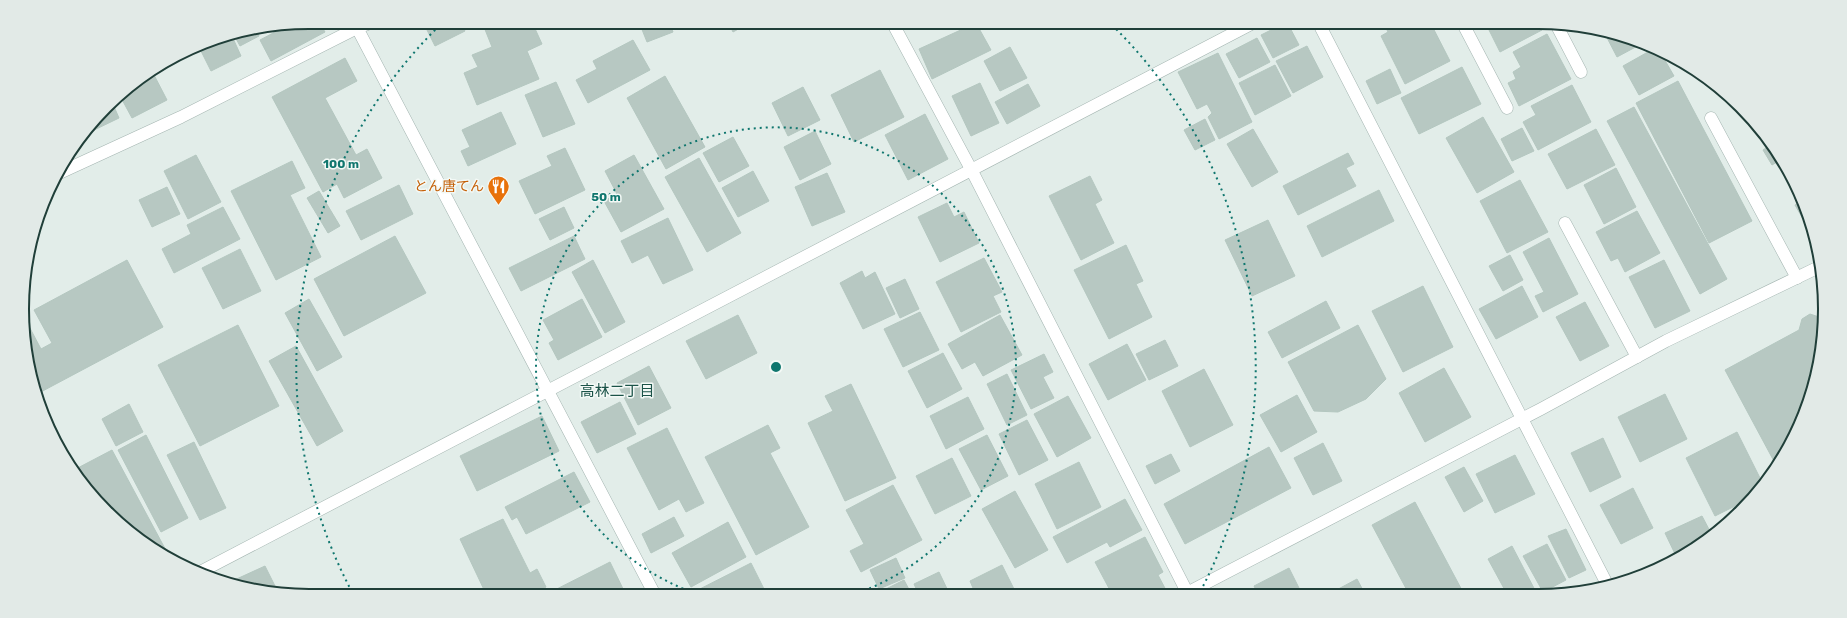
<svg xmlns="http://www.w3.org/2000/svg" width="1847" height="618" font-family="Rubik,'Noto Sans JP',sans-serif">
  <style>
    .building { fill: #b7c8c2; stroke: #b4c7c0 }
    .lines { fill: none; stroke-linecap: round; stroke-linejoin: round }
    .street-casing { stroke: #a4b5b1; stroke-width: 13 }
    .street { stroke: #fff; stroke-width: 12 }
    .ring { fill: none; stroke: #0f766e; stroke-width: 2; stroke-dasharray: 2 4 }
    .labels { text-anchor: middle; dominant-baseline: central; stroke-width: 3; stroke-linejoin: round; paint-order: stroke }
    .food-label { font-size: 14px; fill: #c56008; stroke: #f3f9f6; text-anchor: end }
    .neighbourhood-label { font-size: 15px; fill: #1b5348; stroke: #f3f9f6 }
    .rim { fill: none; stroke: #203f39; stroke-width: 2 }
    .centre { fill: #0f766e; stroke: #f3f9f6; stroke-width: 2 }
    .ring-label { font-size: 12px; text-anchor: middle; font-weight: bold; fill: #0f766e; stroke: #f3f9f6; stroke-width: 3; stroke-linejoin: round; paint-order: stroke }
  </style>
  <rect width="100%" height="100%" fill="#e2ede9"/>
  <!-- building -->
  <g class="building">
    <polygon points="309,22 319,22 325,32 271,61 260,40 290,24"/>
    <polygon points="423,22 460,22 465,31 435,46"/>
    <polygon points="482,22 532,22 542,44 527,51 539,79 477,105 464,73 478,67 472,55 492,47"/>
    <polygon points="639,22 669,22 673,32 647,42"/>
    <polygon points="728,22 751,22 733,32"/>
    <polygon points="1287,22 1299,45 1273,58 1261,35"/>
    <polygon points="1383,22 1430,22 1450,61 1405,84 1381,36 1388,32"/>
    <polygon points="1485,22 1538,22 1542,30 1500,52"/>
    <polygon points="976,23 991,50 932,79 919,49"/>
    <polygon points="255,27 259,36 240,46 233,33"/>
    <polygon points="1603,30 1612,32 1643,43 1617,57"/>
    <polygon points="231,34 241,56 211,71 198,45"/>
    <polygon points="1547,34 1571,79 1519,106 1508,83 1516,79 1513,72 1521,67 1513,52"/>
    <polygon points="1257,38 1270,62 1239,78 1226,54"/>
    <polygon points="633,40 650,70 588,103 576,80 597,69 593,61"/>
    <polygon points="195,46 197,51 167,66 166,65"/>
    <polygon points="1307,46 1323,77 1293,93 1276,61"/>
    <polygon points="1010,47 1027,78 1000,91 984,61"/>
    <polygon points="1655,48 1659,50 1674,76 1639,95 1623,66"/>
    <polygon points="1218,53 1252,122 1219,139 1208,117 1212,113 1207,104 1197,109 1178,72"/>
    <polygon points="345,58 357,81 325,98 356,155 367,149 382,178 344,198 337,184 323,192 272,97"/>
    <polygon points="1275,65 1291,96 1255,115 1239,83"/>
    <polygon points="1462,67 1481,104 1419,134 1401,98"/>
    <polygon points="1390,69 1401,93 1377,104 1366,81"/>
    <polygon points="880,70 904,117 854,142 831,95"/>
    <polygon points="153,73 167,100 132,118 119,94"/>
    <polygon points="665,76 705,147 666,169 627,98"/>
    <polygon points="1678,81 1752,221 1709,243 1636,103"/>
    <polygon points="556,82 575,124 543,137 525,95"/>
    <polygon points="980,83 999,123 971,136 952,96"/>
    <polygon points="1028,84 1040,106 1007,124 995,102"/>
    <polygon points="1572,85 1591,122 1538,150 1523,122 1536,115 1531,106"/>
    <polygon points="803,87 820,120 788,136 772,103"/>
    <polygon points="112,102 119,118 92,131 89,126"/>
    <polygon points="1634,107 1727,279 1700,294 1607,121"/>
    <polygon points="501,112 516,144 468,166 461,151 470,147 462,130"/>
    <polygon points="925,114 948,159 908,180 885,135"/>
    <polygon points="1483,117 1514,172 1477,193 1446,138"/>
    <polygon points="1205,119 1215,140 1195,150 1184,130"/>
    <polygon points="1522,128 1534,151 1512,161 1501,139"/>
    <polygon points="1253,129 1278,172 1252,187 1227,144"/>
    <polygon points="1596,129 1615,165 1567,189 1548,154"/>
    <polygon points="1760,130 1782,159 1772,165 1763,150 1769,146"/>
    <polygon points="815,131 831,164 800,180 784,147"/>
    <polygon points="733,137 749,166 719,182 703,153"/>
    <polygon points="565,148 585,190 535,214 519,181 552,166 547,156"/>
    <polygon points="1348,153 1354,164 1346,168 1356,186 1298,215 1283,186"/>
    <polygon points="196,155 221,202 188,219 164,171"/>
    <polygon points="634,155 664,209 621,232 604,201 617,194 605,171"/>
    <polygon points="699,158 741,233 707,252 665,177"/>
    <polygon points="292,161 305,188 290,195 321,257 276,280 231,191"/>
    <polygon points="1784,162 1802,200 1799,201 1779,165"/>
    <polygon points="1616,168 1636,207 1604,224 1584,185"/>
    <polygon points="753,171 769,201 738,217 722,188"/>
    <polygon points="827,173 845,212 812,226 795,187"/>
    <polygon points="1090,176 1102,200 1095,204 1114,243 1081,260 1049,196"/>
    <polygon points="1520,180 1548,232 1507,253 1480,201"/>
    <polygon points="399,185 413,214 361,240 346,211"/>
    <polygon points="167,187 180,214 152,227 139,200"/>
    <polygon points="1379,190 1394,221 1322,257 1307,226"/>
    <polygon points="319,191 340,226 328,233 307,198"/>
    <polygon points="1803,201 1810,217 1813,230 1810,231 1795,205"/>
    <polygon points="947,203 954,217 964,212 979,243 940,262 918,217"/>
    <polygon points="223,207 240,239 174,273 162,249 191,234 187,225"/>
    <polygon points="564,207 574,228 550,240 539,219"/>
    <polygon points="1637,211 1660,253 1625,272 1618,258 1611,261 1596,232"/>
    <polygon points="668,218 693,270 663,284 648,255 632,263 621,241"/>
    <polygon points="1268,220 1295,276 1252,296 1225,240"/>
    <polygon points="395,236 426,293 344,336 314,279"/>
    <polygon points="574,236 585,259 521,291 509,268"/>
    <polygon points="1549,238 1578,294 1543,312 1535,296 1544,292 1523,252"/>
    <polygon points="1126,245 1143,281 1136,284 1152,317 1109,339 1074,270"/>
    <polygon points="240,249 261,291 223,309 202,268"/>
    <polygon points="1510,255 1523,280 1503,291 1489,266"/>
    <polygon points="984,258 1002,292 993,296 1001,312 961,332 936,282"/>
    <polygon points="127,260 163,327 37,394 32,383 23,328 23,315 41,349 52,343 34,310"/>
    <polygon points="593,260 625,322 605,333 572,272"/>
    <polygon points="1664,260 1690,311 1655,328 1629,277"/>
    <polygon points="862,271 865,278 875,272 895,314 863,329 840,283"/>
    <polygon points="905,279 919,309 900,318 886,288"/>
    <polygon points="1423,286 1453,347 1403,372 1372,311"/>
    <polygon points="1522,286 1538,317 1496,339 1479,309"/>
    <polygon points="309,299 342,357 317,371 285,313"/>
    <polygon points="582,299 602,337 558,360 549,343 554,340 543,320"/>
    <polygon points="1326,301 1340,328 1282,358 1268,332"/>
    <polygon points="1585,302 1609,346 1580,361 1556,317"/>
    <polygon points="920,312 939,350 903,367 884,329"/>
    <polygon points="1810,314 1822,318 1824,321 1815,383 1786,453 1776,465 1725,370 1799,330 1802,319"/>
    <polygon points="738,315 757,353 706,379 686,341"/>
    <polygon points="1000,315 1022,355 983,376 975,362 962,369 948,344"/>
    <polygon points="238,325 279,406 200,446 158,365"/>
    <polygon points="1358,325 1386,379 1366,399 1338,412 1314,411 1288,362"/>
    <polygon points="1165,340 1178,366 1149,380 1136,354"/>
    <polygon points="1127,344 1146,380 1108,400 1089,364"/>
    <polygon points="296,346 343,431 317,446 269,361"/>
    <polygon points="943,353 962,389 927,408 908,371"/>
    <polygon points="1044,354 1053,372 1043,377 1054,398 1031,409 1011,370"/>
    <polygon points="649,366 671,408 638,425 617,383"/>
    <polygon points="1444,368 1471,417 1425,442 1399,393"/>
    <polygon points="1204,369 1233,425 1190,447 1162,391"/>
    <polygon points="1007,374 1027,415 1007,425 987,384"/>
    <polygon points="851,384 896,478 845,501 808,423 833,411 825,396"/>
    <polygon points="1665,394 1687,439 1640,462 1618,417"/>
    <polygon points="1297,395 1317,432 1281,452 1260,415"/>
    <polygon points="1068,396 1091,438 1057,457 1034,414"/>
    <polygon points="968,397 984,429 946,449 930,416"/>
    <polygon points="620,402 636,434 597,453 581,422"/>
    <polygon points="129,404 143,432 116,446 102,419"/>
    <polygon points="542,416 559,451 477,491 460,456"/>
    <polygon points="1027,420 1048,460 1019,475 999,434"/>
    <polygon points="768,425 780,448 770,453 809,527 756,555 705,457"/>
    <polygon points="667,428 704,503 686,512 679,499 659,510 627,448"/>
    <polygon points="1737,432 1762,482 1749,499 1715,516 1686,458"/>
    <polygon points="146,435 188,518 161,532 118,450"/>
    <polygon points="987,435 1008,476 981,490 959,449"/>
    <polygon points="1603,438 1621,477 1590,492 1571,453"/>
    <polygon points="194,442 226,508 200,520 167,455"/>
    <polygon points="1323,443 1342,481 1313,495 1294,458"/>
    <polygon points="1269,447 1291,488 1185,544 1164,504"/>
    <polygon points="112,450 169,556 149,548 106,512 72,471"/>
    <polygon points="1171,454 1180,471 1155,484 1146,466"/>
    <polygon points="1515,455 1535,494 1495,513 1476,474"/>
    <polygon points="952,458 971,496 935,514 916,476"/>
    <polygon points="1079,462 1101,507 1057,529 1035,484"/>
    <polygon points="1464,467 1483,501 1464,512 1445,477"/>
    <polygon points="574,472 590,502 526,534 517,517 512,520 505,507"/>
    <polygon points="893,485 922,540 861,572 850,551 864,544 846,510"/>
    <polygon points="1633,488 1653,528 1621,544 1600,505"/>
    <polygon points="1015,491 1048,550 1015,568 982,509"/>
    <polygon points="1125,499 1142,530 1110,547 1107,542 1067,563 1053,537"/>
    <polygon points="1415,502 1464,594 1409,594 1372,525"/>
    <polygon points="1702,516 1712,535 1677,558 1665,533"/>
    <polygon points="674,517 684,536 651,553 642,534"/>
    <polygon points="503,519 530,573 537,569 546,587 528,596 487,596 460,539"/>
    <polygon points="728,522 746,557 691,587 672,553"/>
    <polygon points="1566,529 1586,570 1569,578 1548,536"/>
    <polygon points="1145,537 1163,572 1158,575 1167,592 1163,594 1112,594 1095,562"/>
    <polygon points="1547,544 1566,580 1543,592 1523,556"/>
    <polygon points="1512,546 1537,594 1507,594 1488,559"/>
    <polygon points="896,558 905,578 879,589 870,570"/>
    <polygon points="610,562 626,595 543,596"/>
    <polygon points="751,563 767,595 690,595 690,594"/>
    <polygon points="1002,565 1017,595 976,595 970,581"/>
    <polygon points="265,566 278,592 232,585 230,582"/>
    <polygon points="1289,568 1302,594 1258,594 1254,586"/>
    <polygon points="939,572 950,595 919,595 914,584"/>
    <polygon points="1357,579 1365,594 1329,594"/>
    <polygon points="904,580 912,595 874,595"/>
  </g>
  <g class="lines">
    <defs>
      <g id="street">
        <polyline points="354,22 655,595"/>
        <polyline points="892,22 972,171 1188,594"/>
        <polyline points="1318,22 1607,584"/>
        <polyline points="1462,22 1507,108"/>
        <polyline points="1556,24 1581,72"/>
        <polyline points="1711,118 1797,278"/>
        <polyline points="57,174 181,117 357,28 373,22"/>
        <polyline points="1565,223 1637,357"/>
        <polyline points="202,571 1255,22"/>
        <polyline points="1185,594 1541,409 1666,341 1821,266"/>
      </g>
    </defs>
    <!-- street casing -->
    <use href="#street" class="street-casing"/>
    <!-- street -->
    <use href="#street" class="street"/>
  </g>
  <!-- distance rings -->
  <g class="ring">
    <path d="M700 595A240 240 0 1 1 852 595"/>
    <path d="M352 592A480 480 0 0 1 440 25M1112 25A480 480 0 0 1 1200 592"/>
  </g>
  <!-- icons -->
  <defs>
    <symbol id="restaurant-pin" viewBox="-11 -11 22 30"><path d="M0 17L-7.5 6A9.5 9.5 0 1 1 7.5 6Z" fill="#e8710a" stroke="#f3f9f6"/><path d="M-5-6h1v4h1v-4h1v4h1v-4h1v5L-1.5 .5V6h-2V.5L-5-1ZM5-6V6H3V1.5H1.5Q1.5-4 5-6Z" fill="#fff"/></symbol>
  </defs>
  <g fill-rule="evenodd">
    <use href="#restaurant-pin" x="486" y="174" width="25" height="34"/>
  </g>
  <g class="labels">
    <!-- food labels -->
    <g class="food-label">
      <text x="484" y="186">とん唐てん</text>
    </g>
    <!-- neighbourhood labels -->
    <g class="neighbourhood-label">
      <text x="617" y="391">高林二丁目</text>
    </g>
  </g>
  <!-- crop -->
  <path d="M0 0H1847V618H0ZM309 29H1538A280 280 0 0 1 1818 309V309A280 280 0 0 1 1538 589H309A280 280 0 0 1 29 309V309A280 280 0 0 1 309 29Z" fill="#e2eae7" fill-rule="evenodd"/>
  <path class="rim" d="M309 29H1538A280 280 0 0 1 1818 309V309A280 280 0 0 1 1538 589H309A280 280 0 0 1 29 309V309A280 280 0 0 1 309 29Z"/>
  <circle cx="776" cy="367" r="6" class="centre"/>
  <g class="ring-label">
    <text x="341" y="168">100 m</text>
    <text x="606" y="201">50 m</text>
  </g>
</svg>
